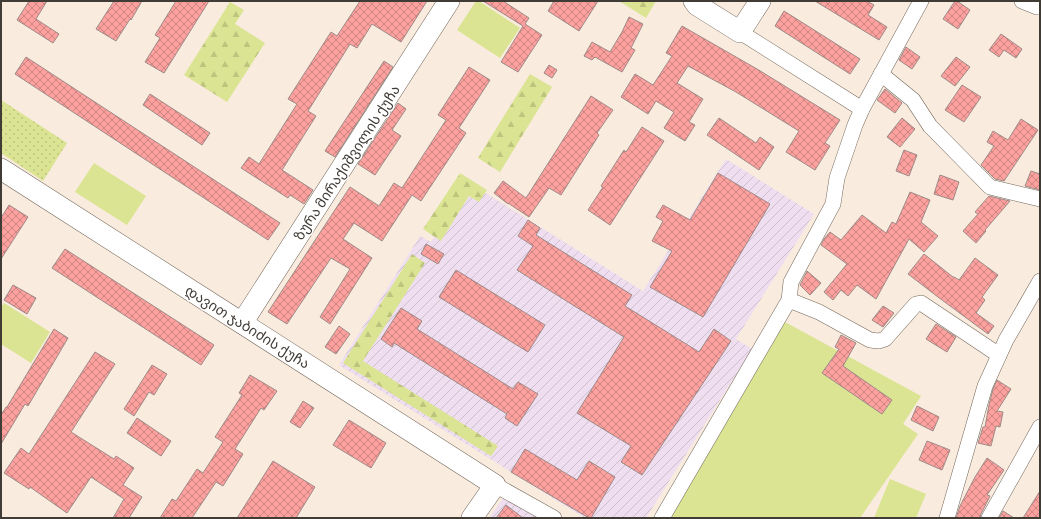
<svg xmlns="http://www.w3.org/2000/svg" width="1041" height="519" font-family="Literata,'Noto Sans Georgian',serif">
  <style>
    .industrial { fill: url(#industrial-furrows) }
    .grass { fill: url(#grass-dots) }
    .forest { fill: url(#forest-firs) }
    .pitch { fill: #dbe492 }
    .building { fill: url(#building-cross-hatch); stroke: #9d8a88 }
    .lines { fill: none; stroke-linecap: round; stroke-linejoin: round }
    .street-casing { stroke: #73685c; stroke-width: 16 }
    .secondary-casing { stroke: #73685c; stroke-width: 22 }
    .street { stroke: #fff; stroke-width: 15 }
    .secondary { stroke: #fff; stroke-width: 21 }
    .labels { text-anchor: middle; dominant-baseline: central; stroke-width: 3; stroke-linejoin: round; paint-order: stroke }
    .street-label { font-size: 14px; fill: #413b36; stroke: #fff }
  </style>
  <defs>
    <pattern id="industrial-furrows" width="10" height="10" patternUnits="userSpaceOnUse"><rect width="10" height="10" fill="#eedef0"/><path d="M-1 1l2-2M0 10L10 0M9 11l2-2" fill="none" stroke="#cdbfce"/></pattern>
    <pattern id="grass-dots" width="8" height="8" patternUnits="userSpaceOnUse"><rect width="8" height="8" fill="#dbe492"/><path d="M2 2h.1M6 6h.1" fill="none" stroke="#bdc47e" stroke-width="1.8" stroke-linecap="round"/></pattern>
    <pattern id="forest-firs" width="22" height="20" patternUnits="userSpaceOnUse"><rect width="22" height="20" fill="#dbe492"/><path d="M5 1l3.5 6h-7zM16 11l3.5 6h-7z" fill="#bdc47e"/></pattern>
    <pattern id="building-cross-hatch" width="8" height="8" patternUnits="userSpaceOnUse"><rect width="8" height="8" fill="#fda19e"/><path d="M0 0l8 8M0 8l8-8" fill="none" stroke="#ce8482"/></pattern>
  </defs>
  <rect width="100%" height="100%" fill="#f9ebdd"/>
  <!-- industrial -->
  <g class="industrial">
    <polygon points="726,159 814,214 736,339 752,349 646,518 585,518 339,365 420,236 431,242 468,182 643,291"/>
    <polygon points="503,498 540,518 489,518"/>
  </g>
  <!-- grass -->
  <polygon class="grass" points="1,100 67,143 43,181 1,153"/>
  <!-- forest -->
  <g class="forest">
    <polygon points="619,1 656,1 646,18"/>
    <polygon points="230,2 244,10 235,24 265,43 227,102 184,75"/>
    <polygon points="530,74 552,87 500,172 478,158"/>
    <polygon points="460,173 487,190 479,202 469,196 441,241 423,229"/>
    <polygon points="412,254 425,263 363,361 498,446 491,456 343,363"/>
  </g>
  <!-- pitch -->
  <g class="pitch">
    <polygon points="476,1 479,1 520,28 500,58 457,30"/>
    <polygon points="94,163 146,196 127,225 75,192"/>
    <polygon points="4,303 50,332 31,363 1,344 1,308"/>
    <polygon points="785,322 921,396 903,424 918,434 860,518 670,518"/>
    <polygon points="890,479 926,494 916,518 874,518"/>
  </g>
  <!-- building -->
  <g class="building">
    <polygon points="29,1 47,1 36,19 59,34 53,43 17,20"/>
    <polygon points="114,1 142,1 131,20 130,19 116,41 96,29"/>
    <polygon points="176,1 209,1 164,73 145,62 160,38 155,35"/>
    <polygon points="360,1 427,1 401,42 372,24 357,48 350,44 308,111 316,116 282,170 313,190 304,204 290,195 288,198 241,168 249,157 259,164 297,104 288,99 331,32 337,36"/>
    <polygon points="483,1 503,1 529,18 525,24 542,35 518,72 501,62 523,26"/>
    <polygon points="554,1 598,1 579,31 548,11"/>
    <polygon points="815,1 867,1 874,5 868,15 887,27 879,40"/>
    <polygon points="955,1 957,1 970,10 958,29 943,19"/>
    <polygon points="784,11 860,59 850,74 775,26"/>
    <polygon points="629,17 643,24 631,48 635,50 622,72 595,57 592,60 584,56 592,42 610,52 622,32"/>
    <polygon points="682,26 757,69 840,120 825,143 830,146 815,170 786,152 799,131 736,92 688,66 677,83 703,99 689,122 695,125 685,141 664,128 674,112 656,101 648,114 621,97 635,74 653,85 672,56 666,53"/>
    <polygon points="1001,34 1022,49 1016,58 1004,50 999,57 989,50"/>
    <polygon points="906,47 920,57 912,69 899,60"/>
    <polygon points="26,57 280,223 268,240 15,74"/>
    <polygon points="956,57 970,67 955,86 941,76"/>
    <polygon points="384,61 393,67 335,157 325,151"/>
    <polygon points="549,65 557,70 552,78 544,73"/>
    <polygon points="469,67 490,80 459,128 466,133 421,201 412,195 382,241 354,223 343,239 372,258 330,324 320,317 350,269 331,258 287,324 268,312 350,187 379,206 394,183 402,188 446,120 438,115"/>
    <polygon points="962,85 981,97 964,122 945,110"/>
    <polygon points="885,89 902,103 895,113 877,100"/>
    <polygon points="150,94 210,133 202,145 143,105"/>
    <polygon points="591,96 613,110 597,133 599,135 561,195 549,188 529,217 508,203 508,204 494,193 503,181 526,198"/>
    <polygon points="398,103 406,109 392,130 401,136 375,175 358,164"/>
    <polygon points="719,118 756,143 760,137 774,147 759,170 707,135"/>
    <polygon points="902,118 915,129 900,147 887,137"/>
    <polygon points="1021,119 1038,130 1004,181 995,179 981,165 994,146 987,142 993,131 1008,140"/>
    <polygon points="642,127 664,141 610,225 588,210 603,187 601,186 624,150 626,152"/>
    <polygon points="904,150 917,155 909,176 896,171"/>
    <polygon points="1031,171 1040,174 1040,190 1025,186"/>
    <polygon points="718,173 770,204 703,317 650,287 672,251 652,241 663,221 656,217 663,205 690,220"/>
    <polygon points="940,175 959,182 953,200 934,194"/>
    <polygon points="910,192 930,200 921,222 938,236 924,252 909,239 876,299 857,285 848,296 841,290 833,300 824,292 847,264 821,245 824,239 830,232 841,240 862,215 886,233 892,222 896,224"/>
    <polygon points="989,196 1010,201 985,230 986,231 976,243 963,231 978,214 975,212"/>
    <polygon points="9,205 28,217 1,259 1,218"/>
    <polygon points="528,220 540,228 536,235 632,295 625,306 699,352 714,329 731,341 642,475 621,462 631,446 577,413 624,337 517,270 533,246 518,236"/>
    <polygon points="426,244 444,254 438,264 421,254"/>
    <polygon points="65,249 214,345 201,365 52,268"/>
    <polygon points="924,254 953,277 954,277 959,280 975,258 998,275 982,297 985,300 976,313 994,326 988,334 938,297 908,274"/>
    <polygon points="456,270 545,325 528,352 439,297"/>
    <polygon points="807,271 821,283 810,295 800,285"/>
    <polygon points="13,285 36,298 27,314 4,300"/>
    <polygon points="883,306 894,313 883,327 872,320"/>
    <polygon points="401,308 422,321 417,329 513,389 518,382 538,394 517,426 505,418 507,414 394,343 392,347 381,339"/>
    <polygon points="936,324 956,337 947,352 926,339"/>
    <polygon points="339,326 350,334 336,354 325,347"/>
    <polygon points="54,329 68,338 28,406 25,404 1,444 1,415 6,407 7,407"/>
    <polygon points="841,335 856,343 843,366 892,400 882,414 822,373 839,349 835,347"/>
    <polygon points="95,352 115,364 71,432 114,459 116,456 134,468 123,485 142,497 129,518 113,518 124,499 91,477 67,513 30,487 29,489 4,473 21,448 29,454"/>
    <polygon points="152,365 167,374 154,395 149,392 134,416 124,409"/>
    <polygon points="250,375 277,391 264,410 261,408 235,449 243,454 223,486 216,482 192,518 160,518 172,499 176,501 197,469 203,473 223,442 215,437 242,395 239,393"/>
    <polygon points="997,380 1011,389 997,411 1003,412 1000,427 996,426 991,446 978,443 983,427 985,427 989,405 993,389"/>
    <polygon points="303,401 314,408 300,428 290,422"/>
    <polygon points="917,406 939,417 933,431 911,420"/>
    <polygon points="137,418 171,441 161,456 127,433"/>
    <polygon points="349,420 386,443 371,468 333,445"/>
    <polygon points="927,441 950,450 942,470 919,460"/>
    <polygon points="525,449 577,480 589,461 615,477 591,518 589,518 511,472"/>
    <polygon points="987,458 1004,470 987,495 990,496 981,514 980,518 956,518 960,506 975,477"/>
    <polygon points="273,461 315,487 296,518 237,518"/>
    <polygon points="1040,491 1040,518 1023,518"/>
    <polygon points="506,505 523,518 496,518"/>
    <polygon points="1003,511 1014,518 999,518"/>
  </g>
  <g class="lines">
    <defs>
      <g id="street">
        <polyline points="1022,1 1037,7"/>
        <polyline points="740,32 862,109"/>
        <polyline points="881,74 913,100 930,126 990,187 1040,199"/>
        <polyline points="789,300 819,312 870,340 879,341 885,339 916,304 921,303 999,355"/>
        <polyline points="495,485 554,518"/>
        <polyline points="662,518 789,300 791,282 833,204 837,178 855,125 862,109 921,1"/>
        <polyline points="947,518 985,386 1006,340 1040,281"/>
        <polyline points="989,518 1040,427"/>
      </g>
      <g id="secondary">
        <polyline points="694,1 697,5 740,32 760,1"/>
        <polyline points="1,169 495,485 472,518"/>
        <polyline points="242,323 449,1"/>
      </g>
    </defs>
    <!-- street casing -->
    <use href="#street" class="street-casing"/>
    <!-- secondary casing -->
    <use href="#secondary" class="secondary-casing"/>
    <!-- street -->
    <use href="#street" class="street"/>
    <!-- secondary -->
    <use href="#secondary" class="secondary"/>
  </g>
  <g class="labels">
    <!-- street labels -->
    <g class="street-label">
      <text transform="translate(346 162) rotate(-57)">ზურა მირაქიშვილის ქუჩა</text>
      <text transform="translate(248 326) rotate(32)">დავით ჯაბიძის ქუჩა</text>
    </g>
  </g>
  <!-- border -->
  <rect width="1041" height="519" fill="none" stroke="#413b36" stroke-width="4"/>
</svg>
